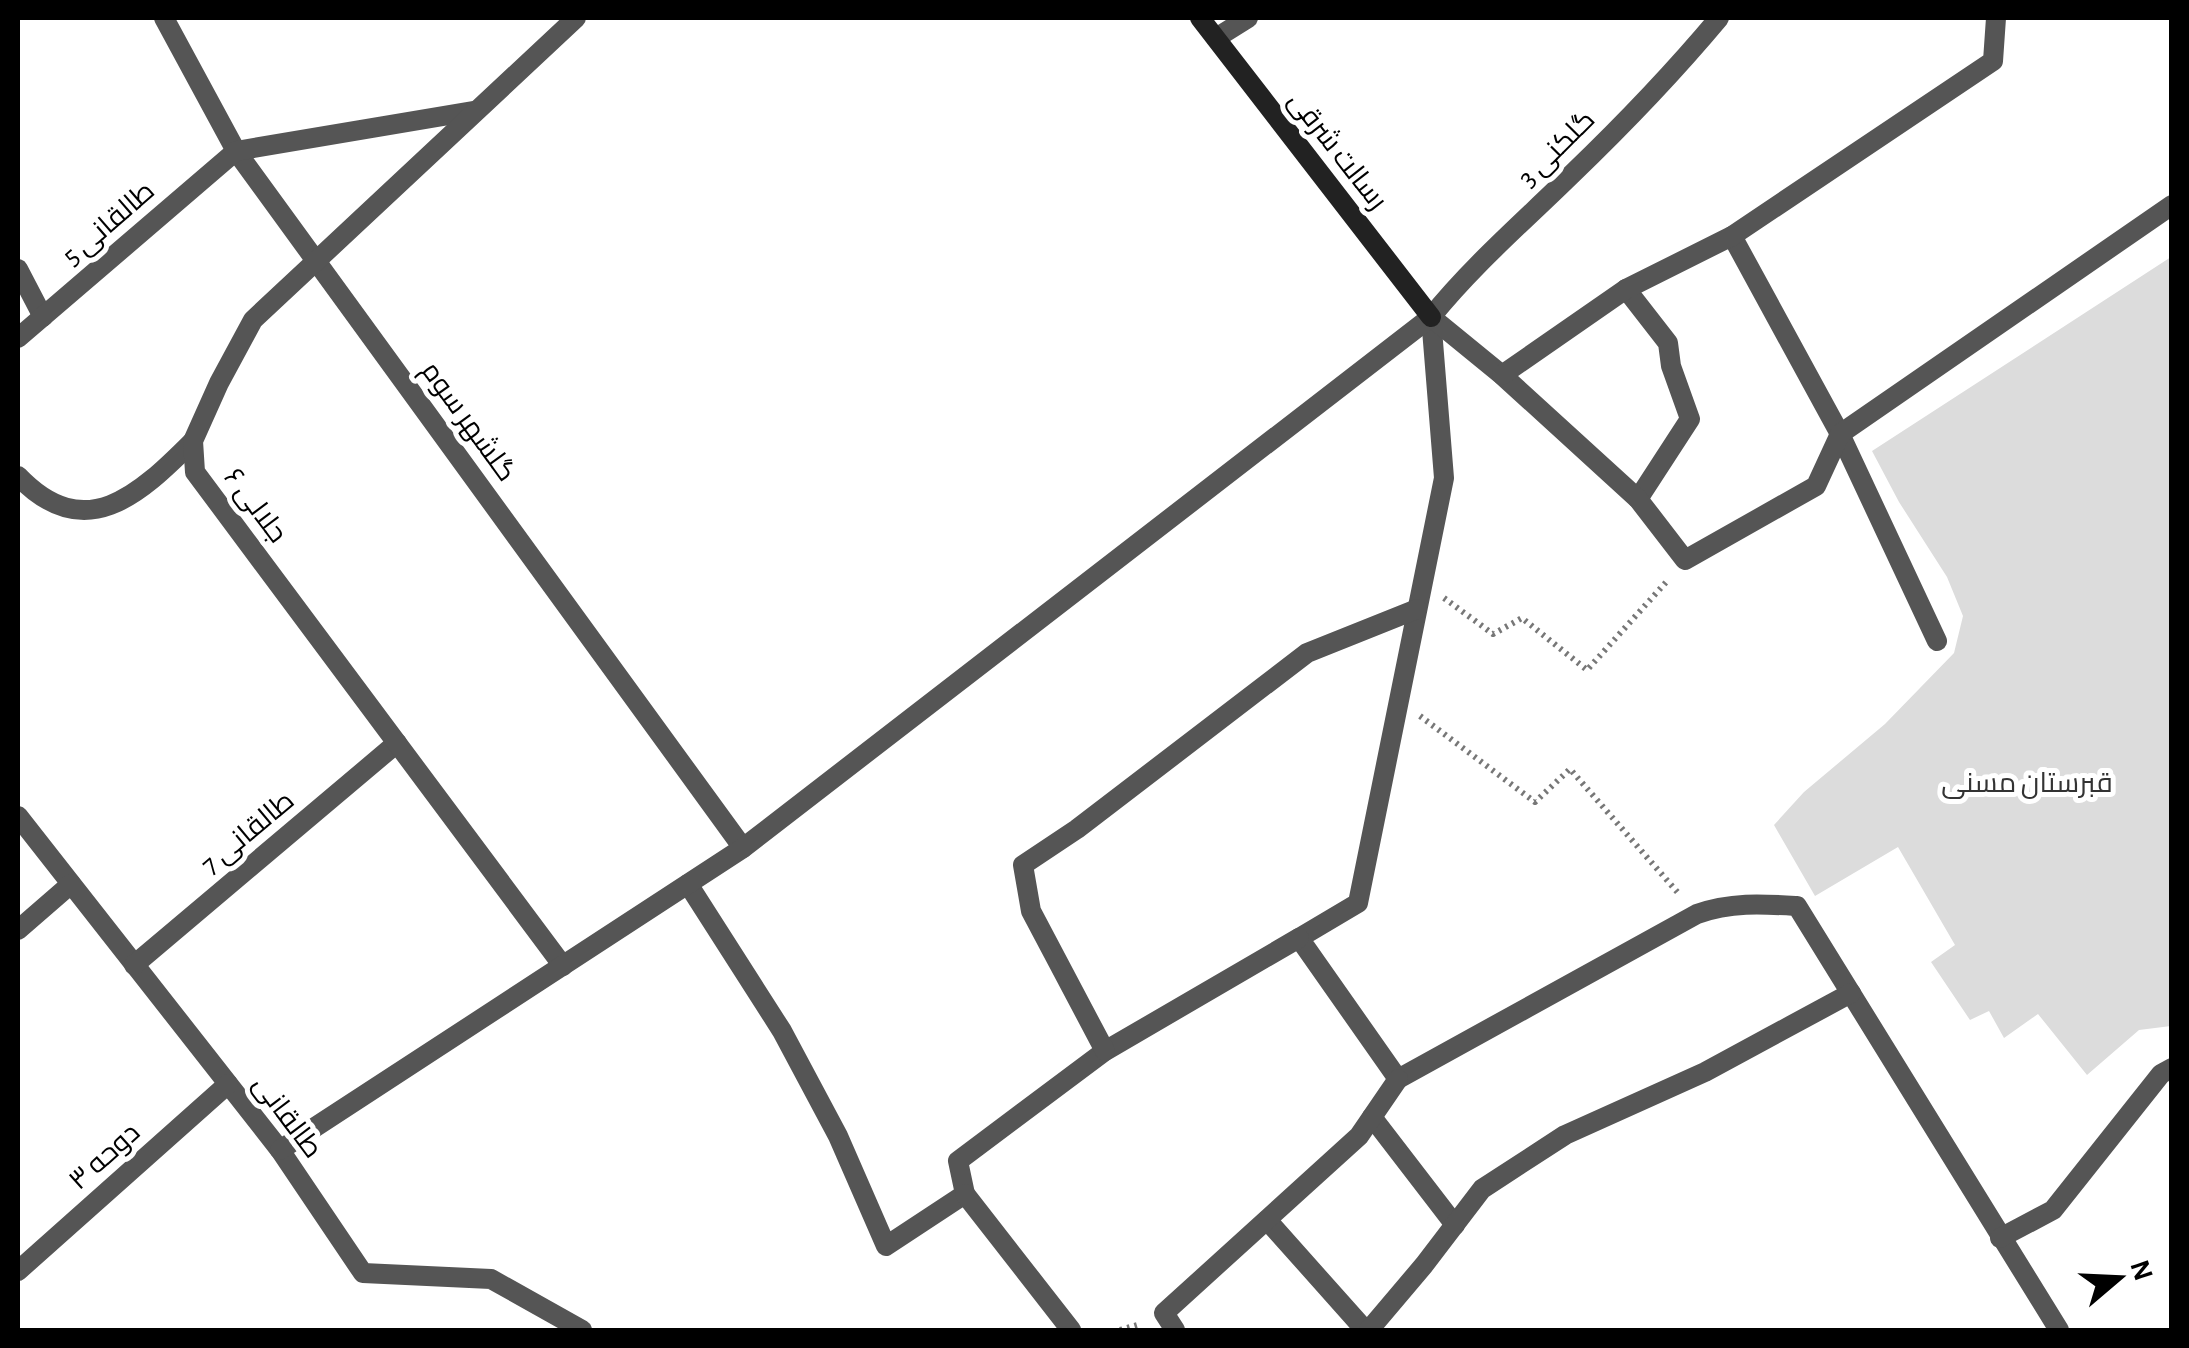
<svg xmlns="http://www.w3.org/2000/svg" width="2189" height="1348" font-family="'Alegreya Sans',Cairo,sans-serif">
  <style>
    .green { fill: #dcdcdc }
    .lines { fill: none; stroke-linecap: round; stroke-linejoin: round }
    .path { stroke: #777; stroke-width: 6; stroke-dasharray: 2.5 5; stroke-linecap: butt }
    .street { stroke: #555; stroke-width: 20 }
    .secondary { stroke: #222; stroke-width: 20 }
    .labels { text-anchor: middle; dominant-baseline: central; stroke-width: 10; stroke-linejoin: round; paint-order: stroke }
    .street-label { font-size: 28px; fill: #000; stroke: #fff }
    .park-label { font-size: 28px; fill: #333; stroke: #fff }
  </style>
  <rect width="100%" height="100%" fill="#fff"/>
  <!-- green -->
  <polygon class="green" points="2171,257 2171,1026 2139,1030 2087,1075 2038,1014 2004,1038 1989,1011 1970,1020 1931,962 1955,945 1898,847 1815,896 1774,825 1804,792 1885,724 1954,653 1963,616 1947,577 1899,502 1872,451"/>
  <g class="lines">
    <!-- path -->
    <g class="path">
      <polyline points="1444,598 1493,634 1522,618 1587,670 1668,580"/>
      <polyline points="1420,716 1535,802 1570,769 1679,894"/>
      <polyline points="1120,1330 1141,1324"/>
    </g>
    <!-- street -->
    <g class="street">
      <polyline points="164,18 236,151 743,848"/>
      <polyline points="1216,38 1248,18"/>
      <polyline points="1732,236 1840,434 1937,641"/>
      <polyline points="18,269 43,317"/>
      <polyline points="1626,289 1668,343 1671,366 1690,419 1638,499"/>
      <path d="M 1431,317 L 1444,478 L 1358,903 L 1299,938 L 1398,1079 L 1697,914 C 1731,902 1762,904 1797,906 L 2059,1330"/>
      <polyline points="1431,317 1502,375 1638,499 1685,560 1816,486 1840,434 2172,205"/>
      <polyline points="18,338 236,151 473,111"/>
      <polyline points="1502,375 1626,289 1732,236 1993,61 1996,18"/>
      <path d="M 18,476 C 85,546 139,495 193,441"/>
      <polyline points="18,816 280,1150 363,1273 491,1279 582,1330"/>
      <polyline points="688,884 782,1031 838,1136 886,1246 965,1194 958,1161 1105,1051 1299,938"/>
      <polyline points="18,930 71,884"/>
      <polyline points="134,965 397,743"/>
      <polyline points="563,966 195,472 193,441 219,383 253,320 576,18"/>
      <polyline points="1105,1051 1031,911 1023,865 1077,829 1307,653 1417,609"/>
      <polyline points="1372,1117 1455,1225"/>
      <path d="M 280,1150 L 743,848 L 1431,317 C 1473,265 1523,222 1571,175 C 1623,125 1673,73 1719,18"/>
      <polyline points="965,1194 1071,1330"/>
      <polyline points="1267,1220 1365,1330"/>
      <polyline points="2000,1238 2053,1210 2161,1074 2172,1068"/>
      <polyline points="18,1271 228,1084"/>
      <polyline points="1175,1330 1164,1313 1359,1136 1398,1079"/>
      <polyline points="1369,1330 1424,1265 1482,1189 1565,1135 1705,1072 1851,993"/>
    </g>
    <!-- secondary -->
    <polyline class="secondary" points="1200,18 1431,317"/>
  </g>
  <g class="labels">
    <!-- street labels -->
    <g class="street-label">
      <text transform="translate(1557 149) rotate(-45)">گلکنی 3</text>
      <text transform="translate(1337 151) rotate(52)">رسالت شرقی</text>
      <text transform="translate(109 224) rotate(-41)">طالقانی 5</text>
      <text transform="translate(468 422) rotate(54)">گلشهر سوم</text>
      <text transform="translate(255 506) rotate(53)">جلالی ۶</text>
      <text transform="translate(248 833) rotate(-40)">طالقانی 7</text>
      <text transform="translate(287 1117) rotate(53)">طالقانی</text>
      <text transform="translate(105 1157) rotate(-42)">دوحه ۳</text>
    </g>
    <!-- park labels -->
    <g class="park-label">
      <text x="2027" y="784">قبرستان مسنی</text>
    </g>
  </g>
  <!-- border -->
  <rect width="2189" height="1348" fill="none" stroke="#000000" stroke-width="40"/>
  <!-- north arrow -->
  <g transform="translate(2119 1278) rotate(71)" stroke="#ffffff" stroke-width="8" paint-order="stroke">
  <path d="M0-8L18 38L0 25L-18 38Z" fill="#000000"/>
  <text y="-15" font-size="28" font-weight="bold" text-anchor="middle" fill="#000000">N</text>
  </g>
</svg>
